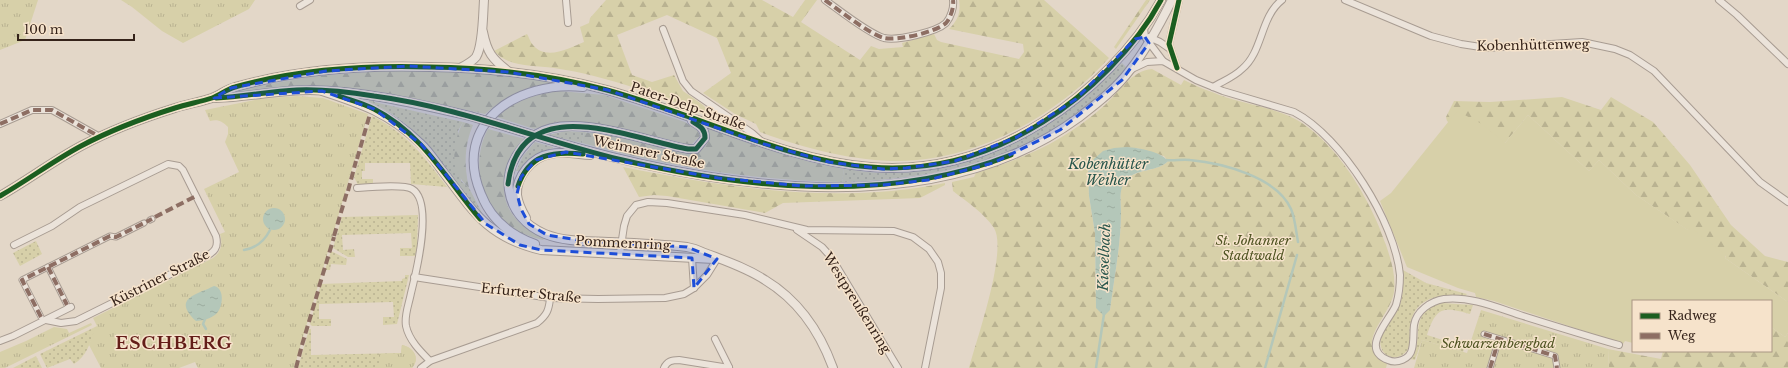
<svg xmlns="http://www.w3.org/2000/svg" width="1788" height="368" font-family="'Libre Baskerville',serif">
  <style>
    .grass { fill: url(#grass-dots) }
    .forest { fill: url(#forest-firs); fill-rule: evenodd }
    .park { fill: url(#park-tufts) }
    .pitch { fill: #d7d0a9 }
    .water { fill: url(#water-ripples) }
    .lines { fill: none; stroke-linecap: round; stroke-linejoin: round }
    .stream { stroke: #b4c7b9; stroke-width: 2.5 }
    .pedestrian-casing { stroke: #a89c92; stroke-width: 7 }
    .minor-casing { stroke: #a89c92; stroke-width: 8 }
    .tertiary-casing { stroke: #a89c92; stroke-width: 10 }
    .pedestrian { stroke: #ebe3da; stroke-width: 5 }
    .minor { stroke: #ebe3da; stroke-width: 6 }
    .tertiary { stroke: #ebe3da; stroke-width: 8 }
    .tertiary-bridge-casing { stroke: #a89c92; stroke-width: 10; stroke-linecap: butt }
    .tertiary-bridge { stroke: #ebe3da; stroke-width: 8 }
    .quiet { stroke: #8d6e63; stroke-width: 4; stroke-dasharray: 8 4; stroke-linecap: butt }
    .cycleway-casing { stroke: #f6e3cb; stroke-width: 8 }
    .cycleway { stroke: #1b5e20; stroke-width: 5 }
    .marked { fill: #1d4ed8; fill-opacity: 0.2; stroke: #1d4ed8; stroke-width: 3; stroke-dasharray: 8 5; stroke-linejoin: round }
    .labels { text-anchor: middle; dominant-baseline: central; stroke-width: 3; stroke-linejoin: round; paint-order: stroke }
    .street-label { font-size: 13px; fill: #35231a; stroke: #f6e3cb }
    .park-label { font-size: 13px; font-style: italic; fill: #4d5220; stroke: #f6e3cb }
    .water-label { font-size: 14px; font-style: italic; fill: #29564c; stroke: #f6e3cb }
    .district-label { font-size: 17px; font-weight: bold; letter-spacing: 1px; fill: #631d18; stroke: #f6e3cb }
  </style>
  <defs>
    <pattern id="grass-dots" width="8" height="8" patternUnits="userSpaceOnUse"><rect width="8" height="8" fill="#d7d0a9"/><path d="M2 2h.1M6 6h.1" fill="none" stroke="#b9b291" stroke-width="1.8" stroke-linecap="round"/></pattern>
    <pattern id="forest-firs" width="22" height="20" patternUnits="userSpaceOnUse"><rect width="22" height="20" fill="#d7d0a9"/><path d="M5 1l3.5 6h-7zM16 11l3.5 6h-7z" fill="#b9b291"/></pattern>
    <pattern id="park-tufts" width="24" height="20" patternUnits="userSpaceOnUse"><rect width="24" height="20" fill="#d7d0a9"/><path d="M3 7l-1-3M5 7V3M7 7l1-3M15 17l-1-3M17 17v-4M19 17l1-3" fill="none" stroke="#b9b291"/></pattern>
    <pattern id="water-ripples" width="26" height="14" patternUnits="userSpaceOnUse"><rect width="26" height="14" fill="#b4c7b9"/><path d="M2 4q2-2 4 0t4 0M15 11q2-2 4 0t4 0" fill="none" stroke="#9bab9e"/></pattern>
  </defs>
  <rect width="100%" height="100%" fill="#e3d7c8"/>
  <!-- grass -->
  <g class="grass">
    <path d="M 1122,63 L 1127,68 C 1049,154 954,178 842,182 L 844,169 C 857,170 870,173 883,173 C 978,175 1056,126 1122,63 Z"/>
    <path d="M 369,100 L 374,100 L 374,102 L 463,122 L 458,131 L 461,181 L 469,188 L 483,215 C 443,173 428,127 369,102 Z"/>
    <path d="M 372,116 C 405,132 425,157 447,187 L 411,184 L 410,163 L 365,163 L 365,171 L 362,171 L 362,179 L 373,179 L 373,185 L 358,185 L 354,177 Z"/>
    <polygon points="566,131 584,132 582,143 548,135"/>
    <path d="M 535,142 L 553,147 L 553,148 C 539,152 527,158 519,171 L 516,171 L 523,156 Z"/>
    <polygon points="418,215 417,248 415,256 400,256 400,248 412,248 411,233 342,235 343,250 354,249 355,257 348,257 333,248 342,217"/>
    <polygon points="36,241 42,254 20,266 13,253"/>
    <polygon points="331,251 347,259 346,265 331,264 330,270 325,270"/>
    <path d="M 1403,270 L 1426,283 L 1467,294 L 1465,296 C 1441,294 1414,296 1410,326 C 1409,333 1411,341 1409,347 C 1404,360 1385,361 1381,347 C 1377,333 1394,320 1399,307 C 1404,295 1403,283 1403,270 Z"/>
    <polygon points="405,275 409,275 397,324 383,325 383,317 394,317 393,302 319,304 319,319 331,319 331,326 312,326 310,324 321,284 402,281 402,279 405,278"/>
    <path d="M 1442,303 L 1473,305 L 1470,314 C 1443,306 1436,307 1427,335 L 1465,347 L 1463,352 L 1422,340 L 1415,360 L 1410,359 C 1427,341 1405,313 1442,303 Z"/>
    <path d="M 93,328 L 95,331 C 90,343 86,357 74,364 L 70,359 L 47,368 L 40,354 Z"/>
    <path d="M 309,329 L 311,329 L 311,355 L 401,353 L 402,345 C 413,347 421,358 412,368 L 298,368 Z"/>
    <polygon points="36,356 42,368 13,368"/>
  </g>
  <!-- forest -->
  <g class="forest">
    <path d="M 606,0 L 762,0 L 793,17 L 805,0 L 817,0 L 801,22 L 860,60 L 871,46 L 879,49 L 903,47 L 902,43 L 934,34 L 937,40 L 941,42 L 1019,59 L 1024,52 L 1023,44 L 949,29 C 958,20 961,12 959,0 L 1044,0 L 1109,58 C 1056,116 979,160 899,161 C 851,161 804,148 760,132 L 756,124 L 735,114 L 703,93 L 731,73 L 717,38 L 667,15 L 617,35 L 632,75 L 652,82 L 674,75 L 683,91 L 703,105 L 714,117 C 662,97 609,76 554,68 C 532,65 510,68 494,51 L 527,34 C 529,37 530,42 533,45 C 546,61 570,48 584,42 L 580,27 L 589,23 L 590,18 Z"/>
    <polygon points="1146,0 1150,0 1116,49 1114,47"/>
    <path d="M 1152,69 L 1181,85 L 1184,80 C 1193,84 1202,89 1212,92 C 1235,102 1261,105 1284,114 C 1331,131 1371,199 1386,245 C 1391,260 1396,275 1394,292 C 1390,318 1351,344 1387,364 L 1386,368 L 969,368 C 976,341 1008,251 994,228 C 984,213 967,202 953,191 L 952,182 L 974,177 L 976,173 C 1026,158 1066,140 1105,105 C 1120,91 1131,71 1152,69 ZM 1137,148 L 1164,156 L 1168,161 C 1158,172 1138,168 1126,180 C 1118,188 1121,201 1121,212 C 1121,245 1114,278 1110,310 L 1096,308 L 1095,233 L 1089,196 L 1088,168 Z"/>
    <path d="M 382,71 L 432,71 L 517,75 L 561,83 C 530,87 509,93 485,114 L 407,97 L 376,91 L 333,87 L 296,86 L 232,93 L 232,91 L 314,76 Z"/>
    <path d="M 560,91 L 604,95 L 685,122 L 698,131 L 700,136 L 692,144 L 686,144 L 621,128 L 591,123 L 556,122 L 534,129 L 497,117 C 515,100 536,94 560,91 Z"/>
    <polygon points="1562,97 1601,110 1611,97 1653,122 1690,165 1731,225 1765,256 1788,262 1788,302 1725,258 1726,256 1636,195 1599,160 1589,171 1528,115 1505,143 1470,139 1447,121 1446,117 1454,101 1490,102"/>
    <path d="M 463,122 L 473,125 C 464,146 464,165 469,188 C 449,170 452,144 463,122 Z"/>
    <path d="M 708,128 C 753,145 797,161 844,169 L 842,182 C 751,180 670,167 582,143 L 584,132 L 618,137 L 688,154 C 703,152 712,143 708,128 Z"/>
    <path d="M 488,129 L 525,139 C 503,164 493,200 522,225 C 529,231 536,234 544,238 L 543,240 C 531,237 519,233 509,226 C 479,205 471,160 488,129 Z"/>
    <path d="M 623,167 C 730,188 837,205 945,183 L 945,185 L 920,198 L 783,203 L 765,213 L 667,196 L 654,195 L 639,197 Z"/>
    <polygon points="1771,327 1785,337 1788,333 1788,368 1609,368 1608,349 1661,359 1663,351 1771,351"/>
  </g>
  <!-- park -->
  <g class="park">
    <polygon points="0,0 38,0 25,40 0,50"/>
    <polygon points="121,0 255,0 249,9 183,43 162,31 132,7"/>
    <path d="M 297,96 L 323,98 L 368,114 L 294,368 L 198,368 L 195,362 L 179,368 L 101,368 L 89,345 L 94,331 L 93,328 L 97,326 L 93,318 L 213,258 C 221,252 223,245 220,234 L 225,232 L 204,189 L 239,172 L 225,142 L 228,134 L 228,127 C 222,121 218,119 210,121 L 205,110 L 260,99 Z"/>
    <polygon points="1481,310 1608,349 1609,368 1414,368 1422,340 1467,353"/>
    <polygon points="91,323 92,325 5,368 0,368 0,352 26,341 54,327 67,329 69,333"/>
    <path d="M 402,345 C 413,347 421,358 412,368 L 379,368 L 379,354 L 401,353 Z"/>
  </g>
  <!-- pitch -->
  <polygon class="pitch" points="1457,111 1482,124 1505,143 1528,115 1589,171 1599,160 1636,195 1688,230 1691,228 1726,255 1725,258 1788,302 1788,333 1785,337 1771,327 1771,301 1633,301 1633,343 1625,341 1623,344 1494,301 1476,297 1475,293 1458,288 1407,267 1380,201 1391,193"/>
  <!-- water -->
  <g class="water">
    <path d="M 1127,147 C 1139,148 1160,151 1168,161 C 1158,172 1138,168 1127,179 C 1118,188 1121,201 1121,212 C 1121,245 1114,278 1110,310 L 1104,316 L 1096,308 L 1095,233 L 1089,196 L 1088,168 L 1094,159 L 1103,151 L 1114,148 Z"/>
    <circle cx="274" cy="219" r="11"/>
    <path d="M 214,286 C 225,288 223,307 217,313 C 213,318 202,321 196,321 C 172,298 196,295 214,286 Z"/>
  </g>
  <g class="lines">
    <!-- stream -->
    <g class="stream">
      <path d="M 1166,160 C 1174,161 1182,159 1190,160 C 1222,163 1277,177 1291,209 C 1295,218 1296,231 1298,242"/>
      <path d="M 244,250 C 256,248 264,242 270,230"/>
      <polyline points="205,319 203,324 206,329"/>
      <polyline points="1096,368 1104,314"/>
      <polyline points="1265,368 1297,255"/>
    </g>
    <defs>
      <g id="pedestrian">
        <polyline points="150,220 152,219"/>
        <polyline points="48,267 67,305"/>
        <polyline points="41,317 22,280 110,236 116,237 144,223"/>
        <polyline points="1484,334 1555,356 1557,368"/>
        <polyline points="1490,368 1499,339"/>
      </g>
      <g id="minor">
        <polyline points="566,0 568,23"/>
        <path d="M 825,0 C 839,10 869,34 884,38 C 898,41 936,32 946,23 C 951,17 954,7 953,0"/>
        <polyline points="1345,0 1431,36 1461,44 1487,48 1582,42 1615,49 1630,55 1654,71 1760,182 1788,202"/>
        <polyline points="1719,0 1737,15 1788,64"/>
        <polyline points="300,6 310,0"/>
        <polyline points="1144,28 1145,37 1163,61"/>
        <polyline points="663,29 683,81 691,91 752,133 761,141"/>
        <polyline points="1149,37 1160,42 1170,49"/>
        <polyline points="1177,68 1169,44 1179,0"/>
        <path d="M 1132,69 L 1147,62 L 1163,61 L 1196,80 L 1223,91 L 1294,112 C 1342,137 1395,222 1400,275 C 1400,285 1399,295 1396,305 C 1390,320 1359,349 1388,360 C 1397,364 1410,359 1412,349 C 1414,341 1413,333 1414,325 C 1416,311 1431,301 1444,299 C 1472,296 1498,308 1523,316 C 1555,326 1587,336 1619,345"/>
        <path d="M 1213,87 C 1223,81 1234,77 1242,69 C 1263,52 1260,17 1282,0"/>
        <polyline points="0,124 32,110 52,110 100,137"/>
        <path d="M 357,188 C 369,187 404,184 412,189 C 434,202 416,273 411,293 C 409,304 404,315 406,326 C 409,340 420,351 430,361"/>
        <polyline points="797,230 822,247 831,257 898,368"/>
        <path d="M 14,245 L 52,226 L 80,207 L 168,164 L 179,166 L 183,170 L 216,236 C 219,248 214,252 205,257 L 76,321 L 61,323 L 46,320"/>
        <polyline points="620,253 624,226 627,216 636,205 648,202 667,203 745,215 807,230 894,231 913,237 929,249 938,262 941,273 941,288 925,368"/>
        <polyline points="692,258 694,288"/>
        <polyline points="414,277 550,298 598,299 665,298 684,294 694,288 707,275 717,259"/>
        <polyline points="715,339 729,367"/>
        <polyline points="0,341 13,336 71,307"/>
        <path d="M 421,368 L 430,361 L 537,323 C 547,315 549,310 550,298"/>
        <path d="M 664,368 C 667,361 672,360 679,360 L 729,368"/>
      </g>
      <g id="tertiary">
        <path d="M 483,32 C 487,52 492,59 508,71"/>
        <path d="M 460,68 C 466,65 472,62 476,57 C 483,46 483,14 484,0"/>
        <path d="M 322,91 C 362,104 389,113 420,143 C 431,153 438,166 447,177 C 476,216 491,238 541,250 L 714,259"/>
        <path d="M 216,98 C 248,97 279,90 310,90 C 365,91 418,104 470,116"/>
        <path d="M 692,121 C 700,126 705,128 705,138 L 696,149 L 688,149 C 647,142 571,111 535,135 C 530,138 526,144 522,148 C 512,160 507,175 509,190 C 512,211 526,226 545,234 C 565,242 588,241 608,242 C 634,243 661,244 687,247 L 695,249 C 719,259 744,266 765,280 C 798,300 820,332 833,368"/>
        <path d="M 507,127 C 678,182 921,233 1078,118 C 1096,104 1116,89 1130,70 C 1147,49 1160,24 1172,0"/>
        <path d="M 0,196 C 28,180 53,161 81,146 C 111,130 143,118 175,108 C 187,104 200,102 212,98 C 220,95 227,89 235,87 C 298,69 366,65 430,67 C 490,68 549,74 607,90 C 765,134 882,222 1043,122 C 1088,94 1136,47 1161,0"/>
        <path d="M 526,218 C 522,211 518,203 517,195 C 516,176 532,157 550,154 C 563,151 576,154 590,155"/>
        <path d="M 535,244 C 510,235 491,220 481,194 C 451,123 518,80 583,87"/>
      </g>
    </defs>
    <!-- pedestrian casing -->
    <use href="#pedestrian" class="pedestrian-casing"/>
    <!-- minor casing -->
    <use href="#minor" class="minor-casing"/>
    <!-- tertiary casing -->
    <use href="#tertiary" class="tertiary-casing"/>
    <!-- pedestrian -->
    <use href="#pedestrian" class="pedestrian"/>
    <!-- minor -->
    <use href="#minor" class="minor"/>
    <!-- tertiary -->
    <use href="#tertiary" class="tertiary"/>
    <defs>
      <polyline id="tertiary-bridge" points="470,116 507,127"/>
    </defs>
    <!-- tertiary-bridge casing -->
    <use href="#tertiary-bridge" class="tertiary-bridge-casing"/>
    <!-- tertiary-bridge -->
    <use href="#tertiary-bridge" class="tertiary-bridge"/>
    <!-- quiet -->
    <g class="quiet">
      <path d="M 825,0 C 839,10 869,34 884,38 C 898,41 936,32 946,23 C 951,17 954,7 953,0"/>
      <polyline points="0,124 32,110 52,110 100,137"/>
      <polyline points="357,159 370,114"/>
      <polyline points="348,191 356,161"/>
      <polyline points="155,217 196,196"/>
      <polyline points="334,236 347,192"/>
      <polyline points="48,267 67,305"/>
      <polyline points="319,287 334,237"/>
      <polyline points="41,317 22,280 110,236 116,237 152,219"/>
      <polyline points="1484,334 1555,356 1557,368"/>
      <polyline points="302,345 319,288"/>
      <polyline points="296,368 302,345"/>
      <polyline points="1490,368 1499,339"/>
    </g>
    <defs>
      <g id="cycleway">
        <polyline points="1177,68 1169,44 1179,0"/>
        <path d="M 339,96 C 350,100 363,103 374,109 C 422,133 447,180 480,219"/>
        <path d="M 216,98 C 243,97 270,91 297,90 C 323,89 349,92 374,96 C 458,107 537,139 618,159 C 746,189 886,204 1011,155"/>
        <path d="M 508,184 C 520,88 630,139 688,149 L 696,149 L 705,138 C 705,129 701,127 693,122"/>
        <path d="M 518,186 C 529,154 552,151 583,154"/>
        <path d="M 0,196 C 28,180 53,161 81,146 C 111,130 143,118 175,108 C 187,104 200,102 212,98 C 220,95 227,89 235,87 C 298,69 366,65 430,67 C 490,68 549,74 607,90 C 765,134 882,222 1043,122 C 1088,94 1136,47 1161,0"/>
      </g>
    </defs>
    <!-- cycleway casing -->
    <use href="#cycleway" class="cycleway-casing"/>
    <!-- cycleway -->
    <use href="#cycleway" class="cycleway"/>
  </g>
  <!-- marked area -->
  <path class="marked" d="M 1145,37 L 1149,43 L 1122,80 L 1060,130 L 993,163 L 928,180 L 883,185 L 802,186 L 718,178 L 566,152 L 536,160 L 521,177 L 517,194 L 521,209 L 529,224 L 547,235 L 584,241 L 687,247 L 717,259 L 694,288 L 692,258 L 541,250 L 520,245 L 486,224 L 421,144 L 374,109 L 322,91 L 214,98 L 231,88 L 326,71 L 408,66 L 508,72 L 608,90 L 764,144 L 829,162 L 883,169 L 906,168 L 955,161 L 1017,137 L 1076,99 L 1135,39 Z"/>
  <g class="labels">
    <!-- street labels -->
    <g class="street-label">
      <text transform="translate(1533 45) rotate(-1)">Kobenhüttenweg</text>
      <text transform="translate(688 106) rotate(19)">Pater-Delp-Straße</text>
      <text transform="translate(649 152) rotate(12)">Weimarer Straße</text>
      <text transform="translate(623 243) rotate(3)">Pommernring</text>
      <text transform="translate(160 278) rotate(-27)">Küstriner Straße</text>
      <text transform="translate(531 293) rotate(6)">Erfurter Straße</text>
      <text transform="translate(857 303) rotate(58)">Westpreußenring</text>
    </g>
    <!-- park labels -->
    <g class="park-label">
      <text x="1253" y="240">St. Johanner<tspan x="1253" dy="15">Stadtwald</tspan></text>
      <text x="1498" y="343">Schwarzenbergbad</text>
    </g>
    <!-- water labels -->
    <g class="water-label">
      <text x="1108" y="164">Kobenhütter<tspan x="1108" dy="16">Weiher</tspan></text>
      <text transform="translate(1104 257) rotate(-88)">Kieselbach</text>
    </g>
    <!-- district labels -->
    <g class="district-label">
      <text x="174" y="343">ESCHBERG</text>
    </g>
  </g>
  <!-- legend -->
  <rect x="1632" y="300" width="140" height="52" fill="#f6e3cb" stroke="#a99684"/>
  <rect x="1640" y="313" width="20" height="6" fill="#1b5e20" stroke="#a99684"/>
  <text x="1668" y="320" font-size="12" fill="#35231a">Radweg</text>
  <rect x="1640" y="333" width="20" height="6" fill="#8d6e63" stroke="#a99684"/>
  <text x="1668" y="340" font-size="12" fill="#35231a">Weg</text>
  <!-- scale -->
  <path d="M18 34v6h116v-6" fill="none" stroke="#35231a" stroke-width="2"/>
  <text x="24" y="34" font-size="12" fill="#35231a" stroke="#f6e3cb" stroke-width="3" paint-order="stroke">100 m</text>
</svg>
